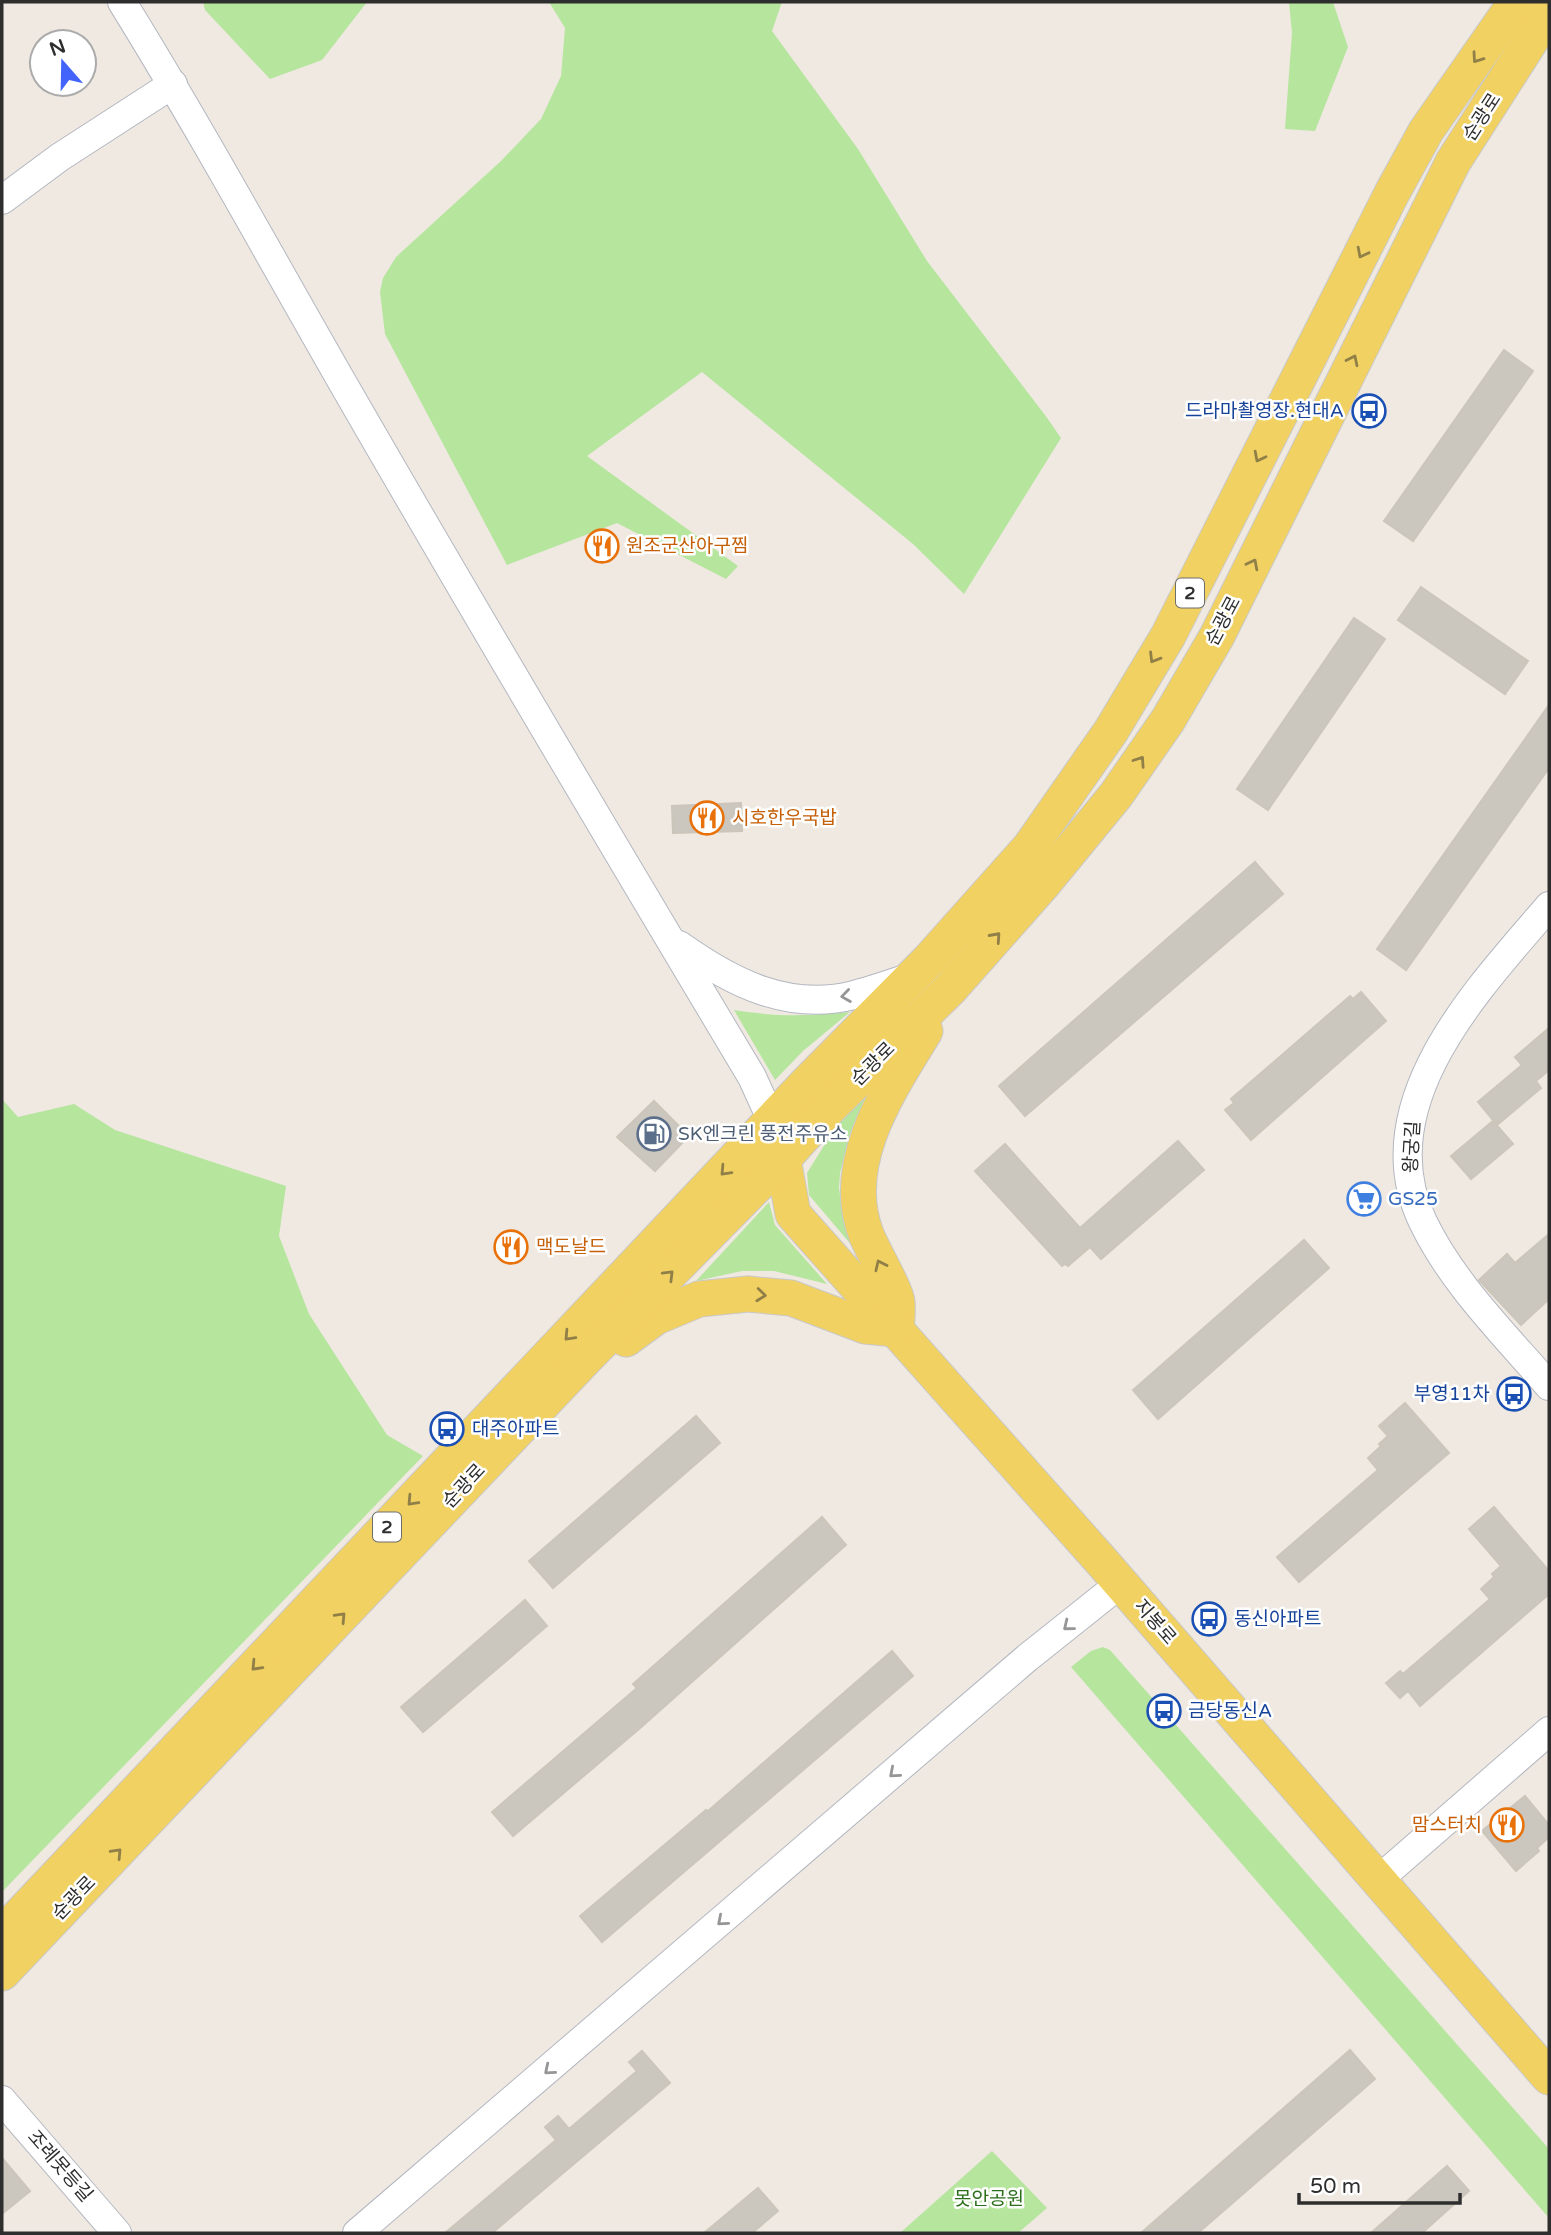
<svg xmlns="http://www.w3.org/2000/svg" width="1551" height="2235" font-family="'Varela Round','Noto Sans KR',sans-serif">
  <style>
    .green { fill: #b6e59e }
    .building { fill: #cbc7bf; stroke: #cbc5ba; stroke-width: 2 }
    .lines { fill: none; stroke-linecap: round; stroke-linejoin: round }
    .minor-casing { stroke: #b4b7c1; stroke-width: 30 }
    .major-casing { stroke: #c9c9c9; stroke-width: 37 }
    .minor { stroke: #fff; stroke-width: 28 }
    .major { stroke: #f2d163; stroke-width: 35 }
    .oneway { stroke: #908048 }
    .oneway2 { stroke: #969696 }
    .labels { text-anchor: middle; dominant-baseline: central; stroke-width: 5; stroke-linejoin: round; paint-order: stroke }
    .shield { fill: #fff; stroke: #6d6d6d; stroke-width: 2 }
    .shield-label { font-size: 18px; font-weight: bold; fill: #2e2e2e }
    .street-label { font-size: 19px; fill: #2e2e2e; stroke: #fff }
    .transit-label { font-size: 19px; fill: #164399; stroke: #fff; text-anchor: start }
    .food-label { font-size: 19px; fill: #c56008; stroke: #fff; text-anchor: start }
    .service-label { font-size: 19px; fill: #4e5e75; stroke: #fff; text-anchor: start }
    .shop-label { font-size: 19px; fill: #366cbe; stroke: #fff; text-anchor: start }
    .park-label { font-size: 19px; fill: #2c6e1b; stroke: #fff }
  </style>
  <rect width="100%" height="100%" fill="#efe9e1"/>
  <!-- green -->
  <g class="green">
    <polygon points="203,2 367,2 322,60 270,79 205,10"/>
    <polygon points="549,2 782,2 772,31 858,149 927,261 1045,415 1061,438 964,594 913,544 702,372 587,456 738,566 726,579 617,523 507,565 385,334 380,292 383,278 396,257 501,161 541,119 561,76 565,28"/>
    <polygon points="1289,2 1333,2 1348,47 1315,131 1285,129 1292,33"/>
    <path d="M 734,1010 C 777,1017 807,1016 850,1012 L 803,1051 L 775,1080 Z"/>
    <polygon points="867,1094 850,1134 840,1173 839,1188 844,1224 859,1254 809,1195 807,1173 835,1128"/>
    <polygon points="2,1099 18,1117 74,1104 115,1130 286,1186 279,1236 309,1314 387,1435 423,1456 2,1892"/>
    <polygon points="769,1202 775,1225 827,1284 774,1271 742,1271 696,1281"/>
    <polygon points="1103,1647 1110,1650 1549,2149 1549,2218 1071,1667 1091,1651"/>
    <polygon points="992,2151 1047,2208 1018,2233 900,2233"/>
  </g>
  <!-- building -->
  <g class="building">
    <polygon points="1504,350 1533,371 1413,541 1384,521"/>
    <polygon points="1421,587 1528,661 1505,694 1398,620"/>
    <polygon points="1354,618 1385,639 1268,810 1237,789"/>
    <polygon points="1549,705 1549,768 1406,970 1377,949"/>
    <polygon points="741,803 742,831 673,833 672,806"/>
    <polygon points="1255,862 1283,894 1025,1116 999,1086"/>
    <polygon points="1361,992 1386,1021 1251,1140 1225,1110 1234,1103 1231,1099 1350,996 1353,999"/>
    <polygon points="1549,1028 1549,1070 1536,1081 1541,1088 1497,1125 1478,1102 1522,1065 1515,1057"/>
    <polygon points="654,1101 689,1136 655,1171 617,1137"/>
    <polygon points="1493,1121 1513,1144 1471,1179 1451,1156"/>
    <polygon points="1178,1141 1204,1170 1101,1259 1090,1247 1068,1266 1065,1264 1062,1266 975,1171 1005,1144 1080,1228"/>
    <polygon points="1549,1234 1549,1299 1521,1325 1479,1280 1507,1254 1515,1263"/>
    <polygon points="1304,1240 1329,1268 1158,1419 1133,1390"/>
    <polygon points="1405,1403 1449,1453 1299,1582 1277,1557 1378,1470 1368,1458 1381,1446 1379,1444 1388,1436 1379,1426"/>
    <polygon points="696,1416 720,1443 553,1588 529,1561"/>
    <polygon points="1494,1507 1549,1571 1549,1594 1420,1706 1408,1691 1400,1698 1386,1683 1400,1671 1403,1674 1490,1599 1481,1589 1494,1577 1492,1574 1501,1566 1469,1529"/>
    <polygon points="822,1517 846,1545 639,1729 513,1836 492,1812 637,1688 633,1684"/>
    <polygon points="525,1600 547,1626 423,1732 401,1707"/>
    <polygon points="892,1651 913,1676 602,1942 580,1916 706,1810 708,1811"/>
    <polygon points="1525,1796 1549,1825 1549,1837 1537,1848 1539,1851 1516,1871 1482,1831"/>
    <polygon points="1350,2050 1375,2079 1198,2233 1141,2233"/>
    <polygon points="642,2051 670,2083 492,2233 445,2233 556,2140 545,2127 558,2116 569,2129 637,2071 629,2062"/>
    <polygon points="2,2158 30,2191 2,2214"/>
    <polygon points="1447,2166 1469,2191 1422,2233 1371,2233"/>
    <polygon points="758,2188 778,2211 752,2233 704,2233"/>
  </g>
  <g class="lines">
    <defs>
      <g id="minor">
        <path d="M 122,2 C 200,128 271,258 345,387 C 478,618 615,848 752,1077 L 772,1121 L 777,1140"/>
        <polyline points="2,200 60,157 173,84"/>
        <path d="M 1549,906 C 1479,988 1366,1104 1423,1222 C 1453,1284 1505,1335 1549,1386"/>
        <path d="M 679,945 C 731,982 788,1012 854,995 C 874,990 893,983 911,977"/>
        <polyline points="1378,1880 1549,1731"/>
        <polyline points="2,2100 117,2233"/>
        <polyline points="357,2233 1027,1658 1121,1583"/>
      </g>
      <g id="major">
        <polyline points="783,1159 793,1214 1104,1564 1549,2077"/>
        <path d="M 896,1329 C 897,1320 898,1311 897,1302 C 896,1290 872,1250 866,1234 C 839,1162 889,1090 925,1031"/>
        <polyline points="626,1339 656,1317 699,1299 748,1294 791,1298 865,1326 896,1329"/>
        <polyline points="2,1934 807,1083 930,959 1030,847 1111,731 1168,636 1392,193 1426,131 1516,2"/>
        <polyline points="2,1973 586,1358 783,1159 830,1107 951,988 1043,884 1116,795 1168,720 1217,636 1453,162 1549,12"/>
      </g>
    </defs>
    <!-- minor casing -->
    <use href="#minor" class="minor-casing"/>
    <!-- major casing -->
    <use href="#major" class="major-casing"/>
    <!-- minor -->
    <use href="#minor" class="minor"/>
    <!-- major -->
    <use href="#major" class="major"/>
  </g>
  <!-- one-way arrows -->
  <defs><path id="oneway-chevron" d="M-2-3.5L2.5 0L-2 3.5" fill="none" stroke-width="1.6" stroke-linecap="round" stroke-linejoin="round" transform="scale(1.75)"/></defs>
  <g class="oneway">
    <use href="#oneway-chevron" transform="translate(1477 58) rotate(125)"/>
    <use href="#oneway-chevron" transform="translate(1362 253) rotate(117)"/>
    <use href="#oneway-chevron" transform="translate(1353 360) rotate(-64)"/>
    <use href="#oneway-chevron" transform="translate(1259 457) rotate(117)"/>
    <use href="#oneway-chevron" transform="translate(1253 564) rotate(-63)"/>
    <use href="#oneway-chevron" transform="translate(1154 658) rotate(121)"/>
    <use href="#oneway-chevron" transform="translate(1140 761) rotate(-56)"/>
    <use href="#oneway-chevron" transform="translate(996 937) rotate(-48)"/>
    <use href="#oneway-chevron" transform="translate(725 1171) rotate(133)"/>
    <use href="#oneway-chevron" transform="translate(880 1265) rotate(-115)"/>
    <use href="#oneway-chevron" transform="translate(669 1275) rotate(-45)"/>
    <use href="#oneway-chevron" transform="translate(761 1295) rotate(6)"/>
    <use href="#oneway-chevron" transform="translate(569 1336) rotate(133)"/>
    <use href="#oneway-chevron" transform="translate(412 1501) rotate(133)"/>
    <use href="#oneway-chevron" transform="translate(341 1617) rotate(-47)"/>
    <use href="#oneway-chevron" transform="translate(256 1666) rotate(133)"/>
    <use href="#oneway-chevron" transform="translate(117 1853) rotate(-47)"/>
  </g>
  <g class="oneway2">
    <use href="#oneway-chevron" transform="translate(846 996) rotate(172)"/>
    <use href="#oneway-chevron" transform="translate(1068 1626) rotate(141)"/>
    <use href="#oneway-chevron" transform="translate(894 1773) rotate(139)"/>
    <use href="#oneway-chevron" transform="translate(722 1921) rotate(139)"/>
    <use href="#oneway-chevron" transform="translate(549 2070) rotate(140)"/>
  </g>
  <!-- icons -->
  <defs>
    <symbol id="bus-ring" viewBox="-11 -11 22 22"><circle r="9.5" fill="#fff" stroke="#1a4fb4" stroke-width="1.5"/><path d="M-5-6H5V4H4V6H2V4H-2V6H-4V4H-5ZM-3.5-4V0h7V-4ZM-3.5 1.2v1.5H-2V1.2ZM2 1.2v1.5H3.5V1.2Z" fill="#1a4fb4"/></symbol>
    <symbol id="restaurant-ring" viewBox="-11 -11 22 22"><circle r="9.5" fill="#fff" stroke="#e8710a" stroke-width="1.5"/><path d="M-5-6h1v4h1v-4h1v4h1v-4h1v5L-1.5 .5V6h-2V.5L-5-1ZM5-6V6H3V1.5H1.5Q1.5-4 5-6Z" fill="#e8710a"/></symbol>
    <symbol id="fuel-ring" viewBox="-11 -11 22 22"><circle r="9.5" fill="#fff" stroke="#5c6f8a" stroke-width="1.5"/><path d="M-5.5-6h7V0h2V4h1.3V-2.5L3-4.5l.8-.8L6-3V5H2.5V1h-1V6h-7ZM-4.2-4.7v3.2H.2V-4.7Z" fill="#5c6f8a"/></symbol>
    <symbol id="supermarket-ring" viewBox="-11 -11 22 22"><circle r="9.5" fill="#fff" stroke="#3f7fe0" stroke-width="1.5"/><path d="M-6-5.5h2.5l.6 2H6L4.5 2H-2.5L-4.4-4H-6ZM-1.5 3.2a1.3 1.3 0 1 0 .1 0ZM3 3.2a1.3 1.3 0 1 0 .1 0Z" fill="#3f7fe0"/></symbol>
  </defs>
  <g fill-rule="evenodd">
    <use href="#bus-ring" x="1350" y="392" width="38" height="38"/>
    <use href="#restaurant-ring" x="583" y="527" width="38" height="38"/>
    <use href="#restaurant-ring" x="688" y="799" width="38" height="38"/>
    <use href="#fuel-ring" x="635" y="1115" width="38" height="38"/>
    <use href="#supermarket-ring" x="1345" y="1180" width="38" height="38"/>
    <use href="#restaurant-ring" x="492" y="1228" width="38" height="38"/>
    <use href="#bus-ring" x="1495" y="1375" width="38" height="38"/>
    <use href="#bus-ring" x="428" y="1410" width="38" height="38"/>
    <use href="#bus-ring" x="1190" y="1600" width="38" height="38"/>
    <use href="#bus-ring" x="1145" y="1692" width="38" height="38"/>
    <use href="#restaurant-ring" x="1488" y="1806" width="38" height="38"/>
  </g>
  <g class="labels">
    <!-- shield labels -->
    <g class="shield">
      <rect x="1176" y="578.5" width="28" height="29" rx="5"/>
      <rect x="373" y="1512.5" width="28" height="29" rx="5"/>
    </g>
    <g class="shield-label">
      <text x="1190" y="593">2</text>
      <text x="387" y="1527">2</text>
    </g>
    <!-- street labels -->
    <g class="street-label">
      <text transform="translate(1482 117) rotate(-57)">순광로</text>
      <text transform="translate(1223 621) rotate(-62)">순광로</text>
      <text transform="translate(873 1064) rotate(-45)">순광로</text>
      <text transform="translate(1412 1147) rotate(-87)">왕궁길</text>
      <text transform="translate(464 1486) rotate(-47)">순광로</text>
      <text transform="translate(1155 1622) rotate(49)">지봉로</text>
      <text transform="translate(74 1898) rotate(-46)">순광로</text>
      <text transform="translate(60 2166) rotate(49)">조례못등길</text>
    </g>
    <!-- transit labels -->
    <g class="transit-label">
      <text x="1344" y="411" text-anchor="end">드라마촬영장.현대A</text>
      <text x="1490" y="1394" text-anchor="end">부영11차</text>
      <text x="472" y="1429">대주아파트</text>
      <text x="1234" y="1619">동신아파트</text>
      <text x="1188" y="1711">금당동신A</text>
    </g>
    <!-- food labels -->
    <g class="food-label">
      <text x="626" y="546">원조군산아구찜</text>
      <text x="732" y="818">시호한우국밥</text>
      <text x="536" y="1247">맥도날드</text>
      <text x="1482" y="1825" text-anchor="end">맘스터치</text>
    </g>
    <!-- service labels -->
    <g class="service-label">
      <text x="678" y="1134">SK엔크린 풍전주유소</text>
    </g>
    <!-- shop labels -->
    <g class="shop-label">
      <text x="1388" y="1199">GS25</text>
    </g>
    <!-- park labels -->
    <g class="park-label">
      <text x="989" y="2199">못안공원</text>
    </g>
  </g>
  <!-- border -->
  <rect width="1551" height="2235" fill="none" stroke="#2e2e2e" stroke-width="7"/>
  <!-- north arrow -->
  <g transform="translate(63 63) rotate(340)"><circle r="33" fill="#ffffff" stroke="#ababab" stroke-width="2"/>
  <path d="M0-5L12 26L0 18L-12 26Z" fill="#4264fb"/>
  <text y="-10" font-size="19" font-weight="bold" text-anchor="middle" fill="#2e2e2e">N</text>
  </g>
  <!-- scale -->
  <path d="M1299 2193v10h161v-10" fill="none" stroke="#2e2e2e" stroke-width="3.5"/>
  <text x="1310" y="2193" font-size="21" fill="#2e2e2e" stroke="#ffffff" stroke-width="5" paint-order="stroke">50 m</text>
</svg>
